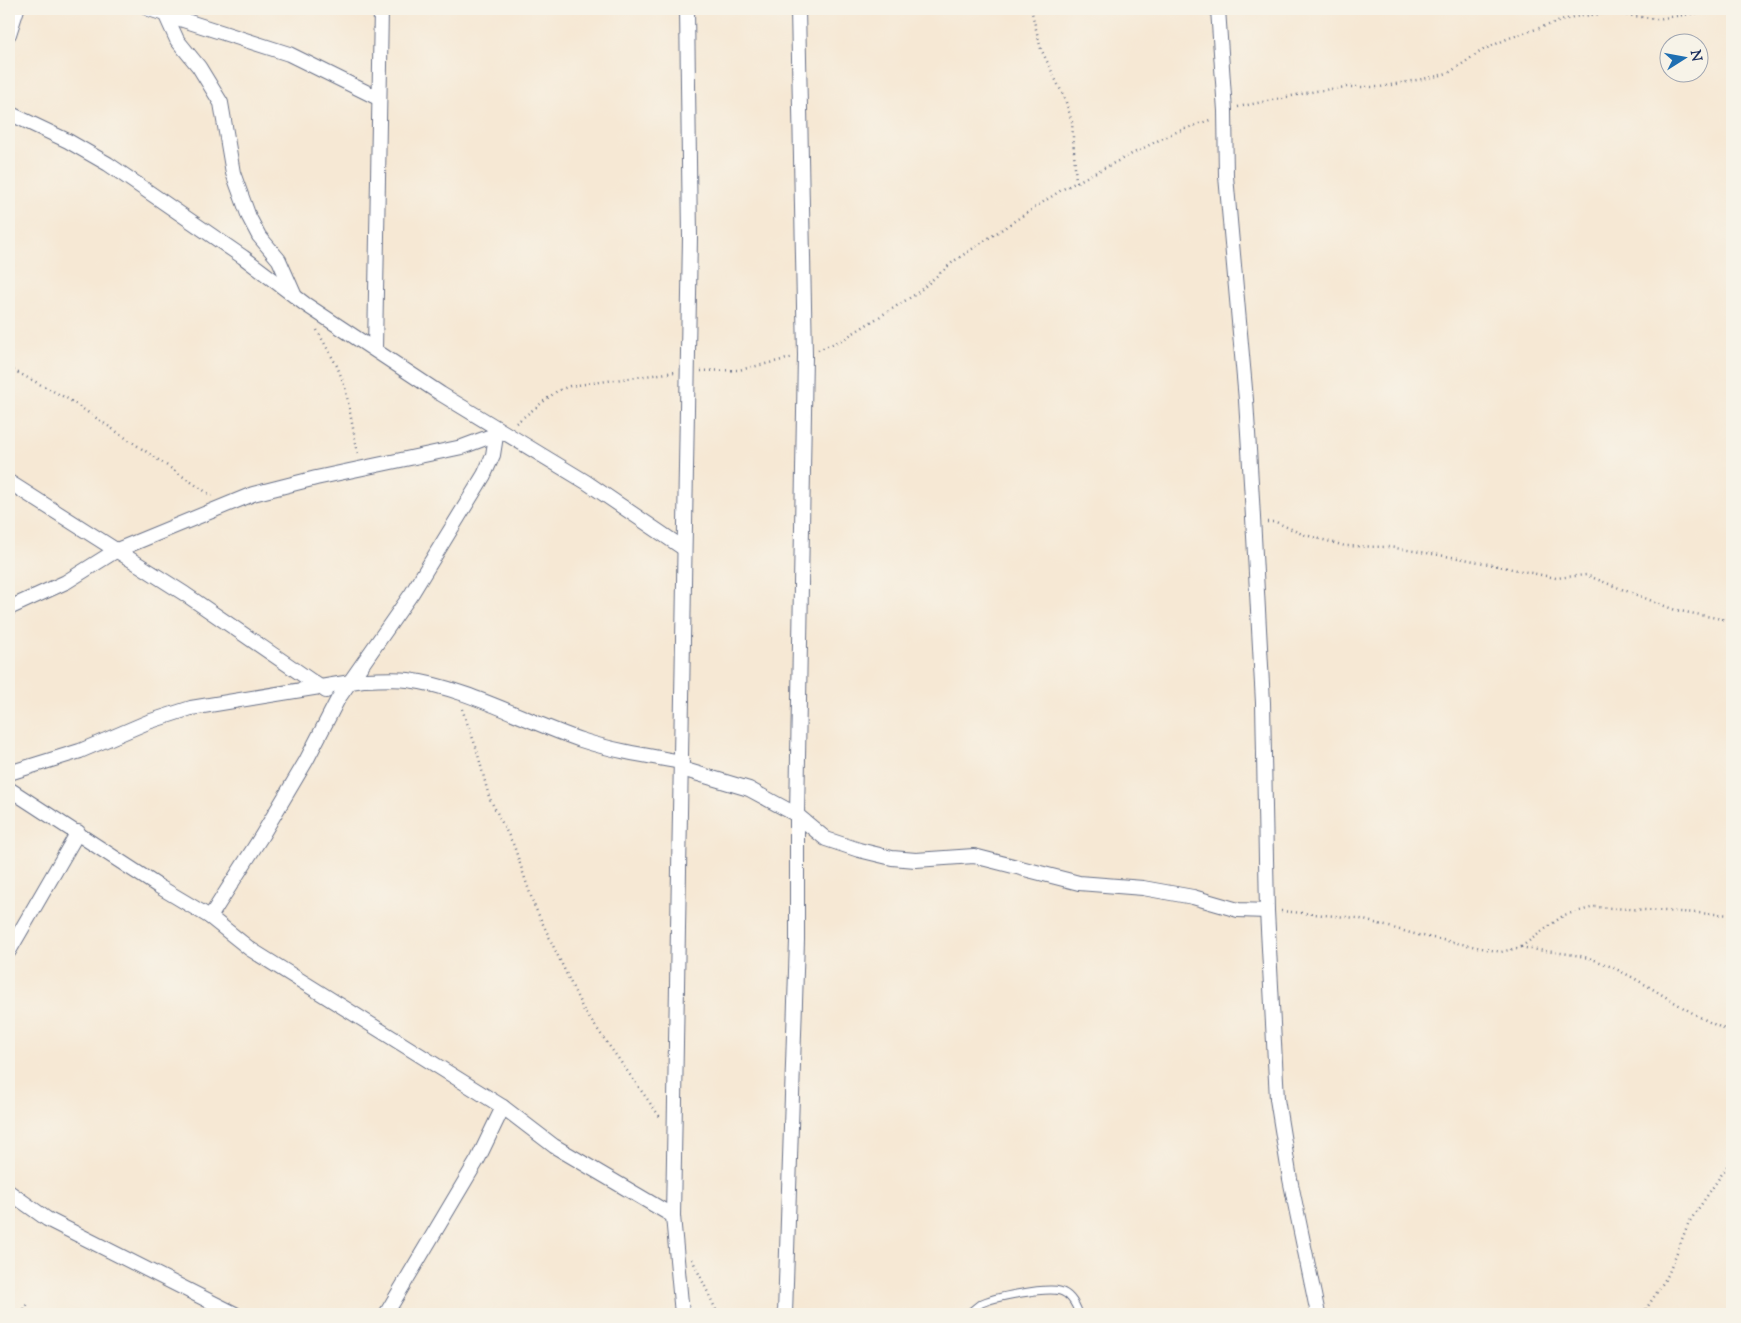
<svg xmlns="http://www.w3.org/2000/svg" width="1741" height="1323" font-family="'Sorts Mill Goudy',serif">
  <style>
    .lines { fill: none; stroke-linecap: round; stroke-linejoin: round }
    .service-casing { stroke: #687087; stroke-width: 9 }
    .minor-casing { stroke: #687087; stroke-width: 16 }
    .path { stroke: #687087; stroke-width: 2.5; stroke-dasharray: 1 4; stroke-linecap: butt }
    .service { stroke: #fff; stroke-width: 7 }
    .minor { stroke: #fff; stroke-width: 14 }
  </style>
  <rect width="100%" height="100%" fill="#f7f3e8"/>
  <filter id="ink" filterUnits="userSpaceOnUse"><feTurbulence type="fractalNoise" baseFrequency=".02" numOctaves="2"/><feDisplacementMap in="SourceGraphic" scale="10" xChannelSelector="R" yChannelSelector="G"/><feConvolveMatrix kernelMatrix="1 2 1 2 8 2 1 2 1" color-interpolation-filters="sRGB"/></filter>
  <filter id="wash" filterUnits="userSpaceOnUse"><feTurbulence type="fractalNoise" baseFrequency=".0096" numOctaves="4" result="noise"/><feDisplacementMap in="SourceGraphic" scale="20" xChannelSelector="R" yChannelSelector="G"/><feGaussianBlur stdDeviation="1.12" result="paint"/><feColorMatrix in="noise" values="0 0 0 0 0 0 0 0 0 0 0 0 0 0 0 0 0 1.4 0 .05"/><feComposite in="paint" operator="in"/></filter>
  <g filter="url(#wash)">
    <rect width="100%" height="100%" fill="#f6e8d4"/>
  </g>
  <g filter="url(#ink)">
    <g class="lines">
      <defs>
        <path id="service" d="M 968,1314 C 972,1311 976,1307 980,1304 C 993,1297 1046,1287 1060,1291 C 1071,1294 1076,1305 1079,1314"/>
        <g id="minor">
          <polyline points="149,9 289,54 378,98"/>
          <polyline points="163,9 177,40 199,67 221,103 233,173 249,217 259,236 279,260 294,294"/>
          <polyline points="1218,9 1225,111 1226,176 1246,400 1252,499 1263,703 1267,911 1277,1099 1290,1179 1318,1314"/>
          <polyline points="9,34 17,9"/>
          <polyline points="9,113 68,141 108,164 243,257 305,304 441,394 586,482 683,548"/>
          <polyline points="375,349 381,9"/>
          <polyline points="9,482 185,594 326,691"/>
          <polyline points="9,608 66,582 117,550 253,494 316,478 462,447 502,432"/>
          <polyline points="682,769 749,789 797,815 826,839 859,850 892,858 916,860 974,856 1079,883 1143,888 1193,897 1238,910 1267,911"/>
          <path d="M 9,773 L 80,751 L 148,722 L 191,708 L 363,680 C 378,680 393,678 408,680 C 465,687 527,722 581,740 C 614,751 648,756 682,762"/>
          <polyline points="9,789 158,886 210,917 250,949 503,1107 554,1146 673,1216"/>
          <polyline points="210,917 261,837 306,761 338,699 412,593 484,475 493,455 496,436"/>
          <polyline points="9,951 78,832"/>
          <polyline points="9,1192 47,1219 235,1314"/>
          <polyline points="386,1314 478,1159 503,1107"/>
          <polyline points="682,1314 673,1216 690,237 687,9"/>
          <polyline points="785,1314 797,940 797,815 805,355 798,9"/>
        </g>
      </defs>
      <!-- service casing -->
      <use href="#service" class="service-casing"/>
      <!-- minor casing -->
      <use href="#minor" class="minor-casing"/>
      <!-- path -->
      <g class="path">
        <polyline points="1031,9 1041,49 1065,99 1072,122 1076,182"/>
        <polyline points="1238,107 1316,91 1346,87 1380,87 1438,76 1450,72 1483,50 1509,38 1573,17 1610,13 1657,19 1723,9"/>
        <polyline points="317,330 337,366 345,387 358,454"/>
        <polyline points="818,350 842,340 916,294 954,261 1063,189 1171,134 1210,120"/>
        <polyline points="9,368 68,399 212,496"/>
        <polyline points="701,371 739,370 791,358"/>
        <polyline points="516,423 557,391 570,386 675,372"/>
        <polyline points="1267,522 1276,522 1302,534 1345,546 1389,547 1464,559 1556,578 1586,575 1675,610 1732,621"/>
        <polyline points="462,709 476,747 489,797 514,846 534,905 583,1009 660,1117"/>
        <polyline points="1281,911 1357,918 1418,935 1501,952 1521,947 1564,915 1595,907 1732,915"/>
        <path d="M 1521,947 C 1547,953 1576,952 1600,962 C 1648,981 1685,1014 1732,1032"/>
        <polyline points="692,1259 718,1314"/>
        <polyline points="21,1314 28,1304"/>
        <polyline points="1643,1314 1668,1275 1688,1224 1732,1159"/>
      </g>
      <!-- service -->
      <use href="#service" class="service"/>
      <!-- minor -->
      <use href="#minor" class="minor"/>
    </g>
  </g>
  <!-- margin -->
  <rect width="1741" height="1323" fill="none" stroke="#f7f3e8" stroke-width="30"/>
  <!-- north arrow -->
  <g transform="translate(1684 58) rotate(79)"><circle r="24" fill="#f7f3e8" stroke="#9fa5b1"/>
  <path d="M0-4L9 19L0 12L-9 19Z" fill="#1f6fb2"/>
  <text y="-8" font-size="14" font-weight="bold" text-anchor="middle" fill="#1b2f5e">N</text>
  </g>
</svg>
